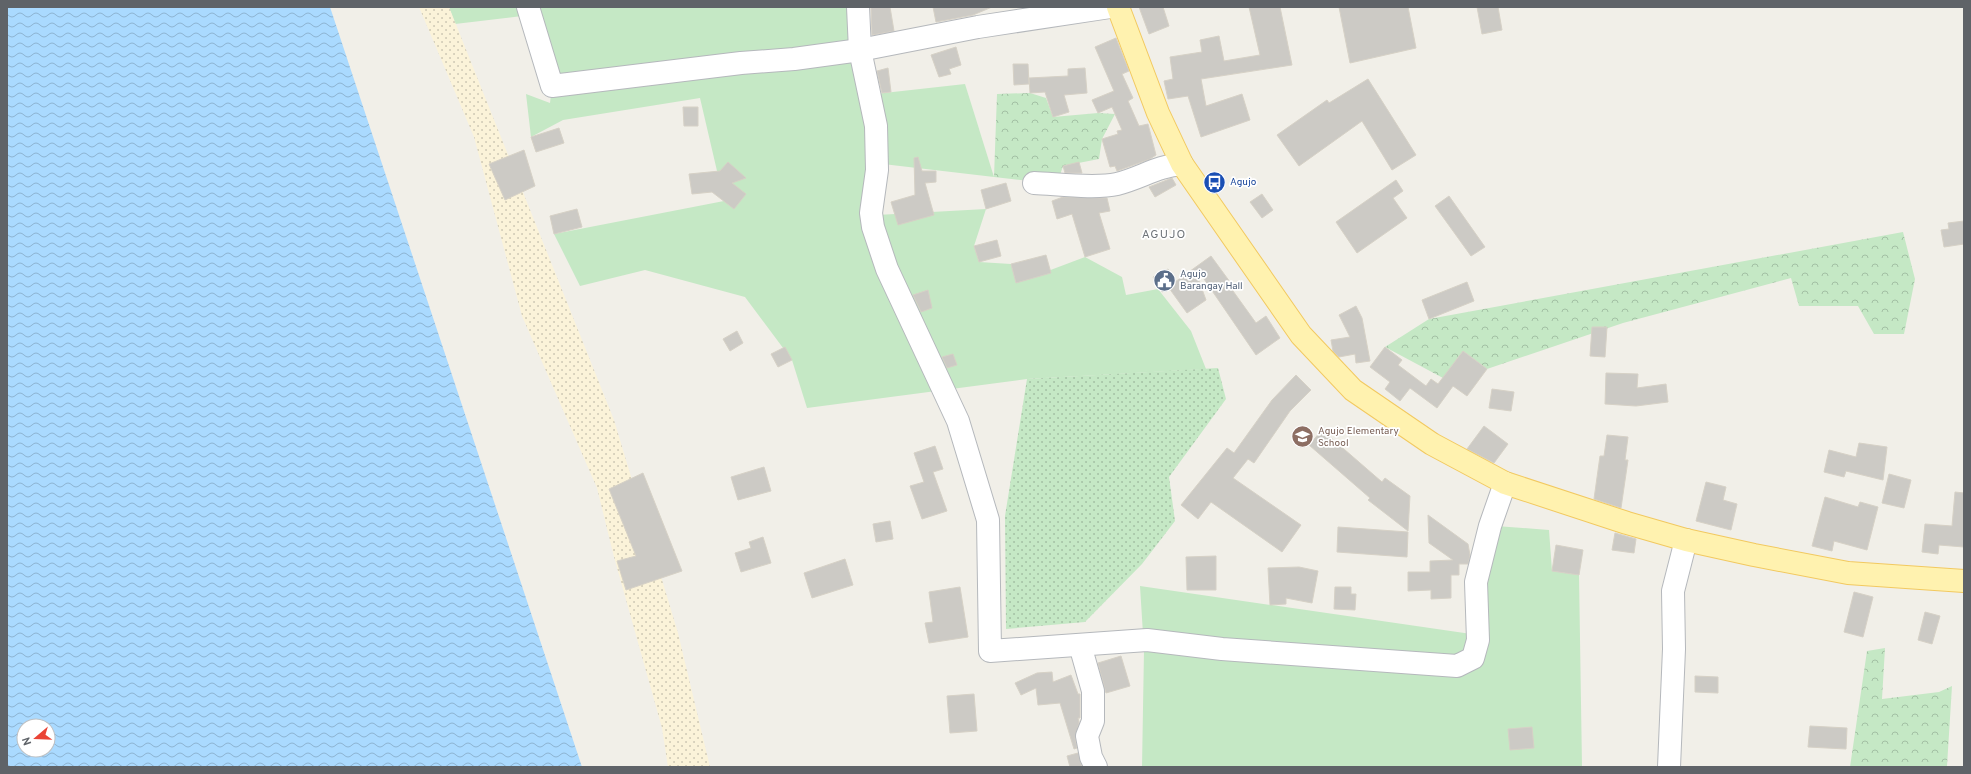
<svg xmlns="http://www.w3.org/2000/svg" width="1971" height="774" font-family="Overpass,sans-serif">
  <style>
    .grass { fill: #c5e8c5 }
    .forest { fill: url(#forest-crowns) }
    .sand { fill: url(#sand-dots) }
    .park { fill: url(#park-dots) }
    .water { fill: url(#water-waves); fill-rule: evenodd }
    .building { fill: #cccac5; stroke: #d6d1c6 }
    .lines { fill: none; stroke-linecap: round; stroke-linejoin: round }
    .minor-casing { stroke: #b5b8bc; stroke-width: 24 }
    .major-casing { stroke: #f2c960; stroke-width: 24 }
    .minor { stroke: #fff; stroke-width: 22 }
    .major { stroke: #fff2af; stroke-width: 22 }
    .labels { text-anchor: middle; dominant-baseline: central; stroke-width: 3.5; stroke-linejoin: round; paint-order: stroke }
    .transit-label { font-size: 10px; fill: #164399; stroke: #fff; text-anchor: start }
    .service-label { font-size: 10px; fill: #4e5e75; stroke: #fff; text-anchor: start }
    .education-label { font-size: 10px; fill: #785e54; stroke: #fff; text-anchor: start }
    .quarter-label { font-size: 12px; letter-spacing: 1px; fill: #70757a; stroke: #fff }
  </style>
  <defs>
    <pattern id="forest-crowns" width="20" height="18" patternUnits="userSpaceOnUse"><rect width="20" height="18" fill="#c5e8c5"/><path d="M2 6a3 3 0 1 1 6 0M12 15a3 3 0 1 1 6 0" fill="none" stroke="#a3c0a4"/></pattern>
    <pattern id="sand-dots" width="8" height="8" patternUnits="userSpaceOnUse"><rect width="8" height="8" fill="#fbf3d9"/><path d="M2 2h.1M6 6h.1" fill="none" stroke="#cec8b4" stroke-width="1.8" stroke-linecap="round"/></pattern>
    <pattern id="park-dots" width="8" height="8" patternUnits="userSpaceOnUse"><rect width="8" height="8" fill="#c5e8c5"/><path d="M2 2h.1M6 6h.1" fill="none" stroke="#a3c0a4" stroke-width="1.8" stroke-linecap="round"/></pattern>
    <pattern id="water-waves" width="16" height="10" patternUnits="userSpaceOnUse"><rect width="16" height="10" fill="#aadaff"/><path d="M0 5q4-4 8 0t8 0" fill="none" stroke="#8eb4d2"/></pattern>
  </defs>
  <rect width="100%" height="100%" fill="#f1efe8"/>
  <!-- grass -->
  <g class="grass">
    <polygon points="449,7 860,7 877,215 986,209 974,246 979,262 1011,264 1016,283 1085,257 1122,277 1126,295 1158,289 1191,331 1206,369 1027,379 807,408 792,360 745,297 645,270 580,286 554,234 724,201 700,98 563,120 531,137 526,94 550,103 552,86 522,16 455,24"/>
    <polygon points="965,84 994,177 883,164 875,94"/>
    <polygon points="1496,526 1549,530 1552,571 1579,575 1582,767 1142,767 1144,650 1140,586 1485,636 1481,582"/>
  </g>
  <!-- forest -->
  <g class="forest">
    <polygon points="1030,93 1046,98 1053,117 1098,113 1115,114 1102,139 1099,159 1063,166 1057,184 994,177 997,94"/>
    <polygon points="1903,232 1915,279 1904,334 1874,334 1858,306 1799,306 1791,278 1623,323 1487,369 1463,351 1443,378 1385,347 1429,319"/>
    <polygon points="1885,648 1882,699 1939,692 1952,686 1947,766 1946,767 1850,767 1867,651"/>
  </g>
  <!-- sand -->
  <polygon class="sand" points="419,7 449,7 614,420 678,633 710,767 668,767 662,728 614,557 597,488 522,316 474,137"/>
  <!-- park -->
  <polygon class="park" points="1218,368 1226,399 1169,477 1175,521 1142,564 1085,622 1006,629 1005,516 1027,379"/>
  <!-- water -->
  <path class="water" d="M 7,7 L 330,7 L 582,767 L 7,767 ZM 24,726 L 48,726 L 48,750 L 24,750 Z"/>
  <!-- building -->
  <g class="building">
    <polygon points="871,7 890,7 894,31 872,35"/>
    <polygon points="933,7 992,7 973,15 936,22"/>
    <polygon points="1139,7 1163,7 1169,26 1149,34"/>
    <polygon points="1249,7 1280,7 1292,65 1201,79 1206,106 1242,94 1250,120 1201,137 1188,96 1168,99 1164,81 1173,79 1170,57 1202,52 1200,40 1219,36 1224,61 1260,55"/>
    <polygon points="1339,7 1408,7 1416,48 1350,63"/>
    <polygon points="1477,7 1498,7 1502,30 1482,34"/>
    <polygon points="1116,38 1129,71 1122,74 1133,98 1128,101 1139,126 1148,124 1156,155 1150,159 1117,171 1115,166 1110,167 1102,139 1118,134 1117,131 1122,130 1112,107 1098,113 1092,100 1114,91 1095,47"/>
    <polygon points="956,47 961,65 949,69 951,74 939,77 931,55"/>
    <polygon points="1013,64 1028,64 1029,84 1014,85"/>
    <polygon points="888,68 891,92 882,93 877,71"/>
    <polygon points="1085,68 1087,93 1064,95 1069,112 1053,117 1045,92 1030,93 1029,78 1068,76 1068,69"/>
    <polygon points="1368,79 1416,155 1392,170 1362,121 1299,166 1277,135 1327,100 1329,103"/>
    <polygon points="683,107 698,107 698,126 684,126"/>
    <polygon points="559,128 564,143 536,152 531,137"/>
    <polygon points="524,150 535,186 505,200 489,164"/>
    <polygon points="918,157 922,171 936,171 936,182 925,183 934,215 898,225 891,202 915,195 914,158"/>
    <polygon points="728,162 746,178 732,183 746,194 734,209 712,192 692,194 689,174 720,171"/>
    <polygon points="1079,162 1082,173 1065,173 1063,166"/>
    <polygon points="1172,178 1176,185 1155,197 1149,187"/>
    <polygon points="1396,180 1403,191 1393,198 1407,218 1357,253 1336,222"/>
    <polygon points="1006,183 1011,201 986,209 981,190"/>
    <polygon points="1262,194 1273,210 1262,218 1250,202"/>
    <polygon points="1449,196 1485,247 1471,256 1435,206"/>
    <polygon points="1063,197 1107,198 1110,211 1099,213 1110,249 1085,257 1072,214 1057,219 1052,201"/>
    <polygon points="577,209 582,227 554,234 550,216"/>
    <polygon points="1964,221 1964,244 1944,247 1941,230 1949,229 1948,223"/>
    <polygon points="997,240 1001,256 979,262 974,246"/>
    <polygon points="1046,255 1051,273 1016,283 1011,264"/>
    <polygon points="1211,256 1230,282 1228,284 1256,323 1266,316 1280,338 1256,355 1202,276 1198,278 1206,300 1187,313 1169,288 1162,292 1153,277 1168,269 1175,282"/>
    <polygon points="1467,282 1474,301 1429,319 1422,300"/>
    <polygon points="928,290 932,308 921,312 913,295"/>
    <polygon points="1356,306 1362,318 1370,361 1356,363 1355,354 1339,357 1333,351 1331,340 1350,337 1339,315"/>
    <polygon points="1592,327 1607,327 1605,357 1590,356"/>
    <polygon points="737,331 743,343 730,351 723,339"/>
    <polygon points="785,347 792,360 778,367 771,354"/>
    <polygon points="1385,347 1402,360 1398,365 1426,386 1431,379 1438,384 1463,351 1487,369 1467,396 1453,386 1437,408 1410,388 1400,401 1385,389 1390,382 1370,367"/>
    <polygon points="953,354 957,365 947,368 942,357"/>
    <polygon points="1606,373 1638,374 1637,388 1666,384 1668,402 1636,406 1605,404"/>
    <polygon points="1296,375 1311,390 1290,411 1254,463 1248,459 1233,478 1301,525 1282,552 1211,502 1198,519 1181,505 1227,448 1234,453 1272,400"/>
    <polygon points="1492,389 1514,392 1511,411 1489,408"/>
    <polygon points="1484,426 1508,444 1494,463 1467,449"/>
    <polygon points="1322,430 1382,482 1385,478 1410,496 1408,531 1368,500 1370,498 1309,445"/>
    <polygon points="1607,435 1628,437 1625,460 1628,460 1621,508 1594,499 1600,456 1604,456"/>
    <polygon points="1859,443 1887,447 1883,480 1846,471 1844,477 1824,472 1829,450 1856,457"/>
    <polygon points="935,446 943,469 933,472 947,511 922,519 910,486 924,482 914,453"/>
    <polygon points="764,467 771,491 738,500 731,477"/>
    <polygon points="643,473 682,571 626,590 617,561 636,556 609,489"/>
    <polygon points="1889,474 1911,480 1904,508 1882,503"/>
    <polygon points="1706,482 1726,487 1723,500 1737,504 1731,530 1696,521"/>
    <polygon points="1955,492 1964,493 1964,547 1939,545 1938,554 1922,552 1925,524 1952,526"/>
    <polygon points="1825,497 1858,507 1860,502 1878,507 1867,550 1834,541 1832,551 1812,546"/>
    <polygon points="1428,515 1468,544 1470,555 1468,564 1459,564 1459,575 1451,575 1451,598 1431,599 1431,590 1408,591 1408,572 1430,572 1430,561 1453,560 1429,543"/>
    <polygon points="890,521 893,539 876,542 873,524"/>
    <polygon points="1338,527 1408,532 1407,557 1337,552"/>
    <polygon points="1615,533 1636,539 1634,553 1612,550"/>
    <polygon points="763,537 771,563 741,572 735,553 751,548 749,542"/>
    <polygon points="1556,545 1583,550 1579,575 1552,571"/>
    <polygon points="1216,556 1216,590 1187,590 1186,557"/>
    <polygon points="845,559 853,585 812,598 804,573"/>
    <polygon points="1299,567 1318,571 1312,603 1286,598 1286,604 1270,605 1268,568"/>
    <polygon points="960,587 968,637 929,643 925,623 933,622 929,592"/>
    <polygon points="1335,587 1351,587 1351,594 1356,594 1355,610 1334,609"/>
    <polygon points="1854,592 1873,597 1863,637 1844,632"/>
    <polygon points="1925,612 1940,616 1932,644 1918,640"/>
    <polygon points="1121,656 1130,686 1106,693 1098,663"/>
    <polygon points="1052,672 1053,682 1071,675 1078,694 1080,694 1080,718 1078,718 1079,722 1075,738 1077,748 1074,749 1060,703 1038,705 1036,688 1021,695 1015,683 1037,673"/>
    <polygon points="1695,676 1718,677 1718,693 1695,692"/>
    <polygon points="974,694 977,731 950,733 947,696"/>
    <polygon points="1810,726 1847,728 1846,749 1808,747"/>
    <polygon points="1532,727 1534,748 1510,750 1508,729"/>
    <polygon points="1078,753 1082,767 1070,767 1067,756"/>
  </g>
  <g class="lines">
    <defs>
      <g id="minor">
        <polyline points="528,7 552,86 741,63 794,59 860,50 978,27 1110,7"/>
        <polyline points="858,7 860,50 876,126 877,170 871,213 873,227 887,269 958,421 988,520 990,651 1147,640 1222,649 1457,666 1473,658 1478,640 1476,582 1490,526 1505,483"/>
        <path d="M 1034,183 C 1058,184 1095,189 1117,184 C 1141,178 1157,166 1182,164"/>
        <polyline points="1080,645 1093,691 1093,721 1087,736 1091,757 1096,767"/>
        <polyline points="1669,767 1674,649 1673,591 1686,540"/>
      </g>
      <polyline id="major" points="1118,7 1158,113 1182,164 1301,335 1353,390 1432,444 1505,483 1627,523 1686,540 1754,555 1848,573 1964,581"/>
    </defs>
    <!-- minor casing -->
    <use href="#minor" class="minor-casing"/>
    <!-- major casing -->
    <use href="#major" class="major-casing"/>
    <!-- minor -->
    <use href="#minor" class="minor"/>
    <!-- major -->
    <use href="#major" class="major"/>
  </g>
  <!-- icons -->
  <defs>
    <symbol id="bus-disc" viewBox="-11 -11 22 22"><circle r="9.5" fill="#1a4fb4" stroke="#fff"/><path d="M-5-6H5V4H4V6H2V4H-2V6H-4V4H-5ZM-3.5-4V0h7V-4ZM-3.5 1.2v1.5H-2V1.2ZM2 1.2v1.5H3.5V1.2Z" fill="#fff"/></symbol>
    <symbol id="civic-disc" viewBox="-11 -11 22 22"><circle r="9.5" fill="#5c6f8a" stroke="#fff"/><path d="M-.6-6.5H3V-4.5H.6V-3L4-1V1h2V6H-6V1h2V-1L-.6-3ZM-1.2 2.5V6h2.4V2.5Z" fill="#fff"/></symbol>
    <symbol id="school-disc" viewBox="-11 -11 22 22"><circle r="9.5" fill="#8d6e63" stroke="#fff"/><path d="M0-5L7-2L0 1L-7-2ZM-4 1L0 2.5L4 1V4Q0 6-4 4Z" fill="#fff"/></symbol>
  </defs>
  <g fill-rule="evenodd">
    <use href="#bus-disc" x="1202" y="170" width="25" height="25"/>
    <use href="#civic-disc" x="1152" y="268" width="25" height="25"/>
    <use href="#school-disc" x="1290" y="424" width="25" height="25"/>
  </g>
  <g class="labels">
    <!-- transit labels -->
    <g class="transit-label">
      <text x="1230" y="182">Agujo</text>
    </g>
    <!-- service labels -->
    <g class="service-label">
      <text x="1180" y="274">Agujo<tspan x="1180" dy="12">Barangay Hall</tspan></text>
    </g>
    <!-- education labels -->
    <g class="education-label">
      <text x="1318" y="431">Agujo Elementary<tspan x="1318" dy="12">School</tspan></text>
    </g>
    <!-- quarter labels -->
    <g class="quarter-label">
      <text x="1164" y="235">AGUJO</text>
    </g>
  </g>
  <!-- border -->
  <rect width="1971" height="774" fill="none" stroke="#5f6368" stroke-width="16"/>
  <!-- north arrow -->
  <g transform="translate(36 738) rotate(251)"><circle r="19" fill="#ffffff" stroke="#bfc1c3"/>
  <path d="M0-3L7 15L0 10L-7 15Z" fill="#ea4335"/>
  <text y="-6" font-size="11" font-weight="bold" text-anchor="middle" fill="#5f6368">N</text>
  </g>
</svg>
